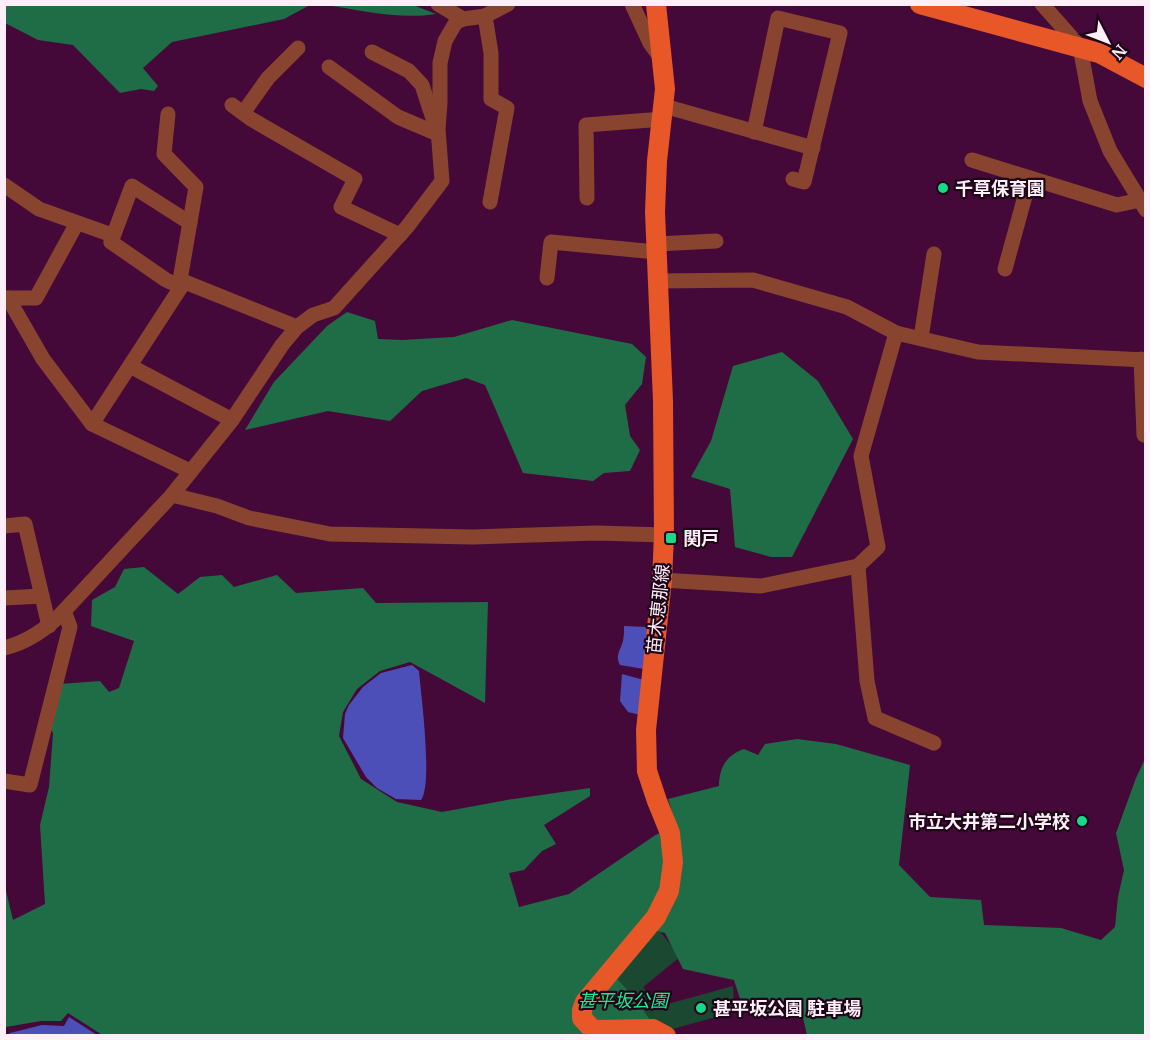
<svg xmlns="http://www.w3.org/2000/svg" width="1150" height="1040" font-family="Merriweather,'Noto Sans JP',serif">
  <style>
    .green { fill: #1b4830 }
    .forest { fill: #1f6d47 }
    .water { fill: #4d4fb8 }
    .lines { fill: none; stroke-linecap: round; stroke-linejoin: round }
    .minor { stroke: #89442f; stroke-width: 15 }
    .major { stroke: #e75727; stroke-width: 20 }
    .poi-dot { fill: #17d989; stroke: #1e0618; stroke-width: 2 }
    .labels { text-anchor: middle; dominant-baseline: central; stroke-width: 4.5; stroke-linejoin: round; paint-order: stroke }
    .poi-label { font-size: 18px; font-weight: bold; fill: #fdeef8; stroke: #1e0618; text-anchor: start }
    .street-label { font-size: 18px; fill: #fdeef8; stroke: #1e0618 }
    .park-label { font-size: 18px; font-style: italic; fill: #19eb95; stroke: #1e0618 }
  </style>
  <rect width="100%" height="100%" fill="#450939"/>
  <!-- green -->
  <polygon class="green" points="656,926 680,957 643,987 657,1007 733,986 734,1012 669,1030 590,1002"/>
  <!-- forest -->
  <g class="forest">
    <polygon points="4,5 5,4 310,5 284,19 172,42 143,68 158,86 154,91 141,89 120,93 73,45 38,40 5,23"/>
    <path d="M 324,5 L 413,5 L 436,14 C 398,20 362,10 324,5 Z"/>
    <polygon points="347,312 375,321 378,339 402,340 454,337 512,320 632,344 646,357 642,384 625,405 630,436 640,450 630,471 604,473 593,481 523,473 485,385 466,378 422,391 390,421 328,411 245,430 274,382 327,326"/>
    <polygon points="782,352 818,381 853,439 792,557 771,557 735,547 730,489 691,477 711,441 733,366"/>
    <path d="M 144,567 L 178,594 L 200,577 L 222,575 L 234,587 L 277,575 L 296,593 L 363,588 L 376,603 L 488,602 L 485,703 L 410,662 L 380,671 L 357,689 L 343,712 L 339,736 L 361,779 L 397,802 L 442,812 L 507,800 L 590,788 L 590,796 L 544,825 L 556,844 L 542,851 L 524,870 L 509,873 L 519,907 L 569,894 L 654,836 L 676,824 L 668,799 L 719,786 C 719,767 727,755 744,749 L 758,755 L 765,744 L 797,739 L 836,744 L 910,765 L 899,865 L 930,897 L 981,900 L 984,925 L 1061,928 L 1101,940 L 1115,927 L 1118,897 L 1124,870 L 1116,833 L 1136,778 L 1145,759 L 1145,1035 L 807,1035 L 803,1018 L 743,1008 L 734,980 L 683,969 L 665,933 L 643,927 L 607,969 C 628,989 645,1010 659,1035 L 104,1036 L 68,1013 L 61,1021 L 41,1021 L 6,1027 L 5,1029 L 5,887 L 13,920 L 45,904 L 40,825 L 49,787 L 53,733 L 48,725 L 60,684 L 100,681 L 109,692 L 119,688 L 134,641 L 91,626 L 92,600 L 115,587 L 124,569 Z"/>
  </g>
  <!-- water -->
  <g class="water">
    <path d="M 624,626 L 647,627 L 644,669 L 620,665 C 615,656 620,651 623,641 C 624,636 624,631 624,626 Z"/>
    <path d="M 412,665 L 419,671 C 421,694 433,785 421,800 L 396,799 L 377,788 L 366,777 L 343,738 L 345,714 L 349,705 L 363,687 L 381,673 Z"/>
    <polygon points="622,674 644,680 641,715 628,712 620,701"/>
    <polygon points="69,1017 97,1035 8,1035 10,1033 42,1025 64,1026"/>
  </g>
  <g class="lines">
    <!-- minor -->
    <g class="minor">
      <polyline points="438,4 463,19"/>
      <polyline points="632,4 650,43 661,58"/>
      <polyline points="1042,4 1080,47 1090,101 1110,151 1146,210"/>
      <polyline points="485,16 491,53 491,99 507,108 490,202"/>
      <polyline points="372,52 409,71 422,85 436,128"/>
      <polyline points="329,67 398,117 438,134"/>
      <polyline points="232,105 251,119 355,179 341,207 400,235"/>
      <polyline points="664,106 813,148"/>
      <polyline points="243,113 268,78 298,48"/>
      <polyline points="754,132 778,18 840,33 804,182 793,179"/>
      <polyline points="972,160 1117,205 1140,200"/>
      <polyline points="4,185 39,209 112,235"/>
      <polyline points="587,198 586,125 663,119"/>
      <polyline points="656,244 716,241"/>
      <polyline points="1005,269 1030,178"/>
      <polyline points="547,278 551,242 656,252"/>
      <polyline points="180,280 297,327"/>
      <polyline points="658,281 753,280 847,307 896,333 978,352 1146,360"/>
      <polyline points="181,287 166,280 111,242 132,186 190,223"/>
      <polyline points="8,298 43,359 92,424 190,471"/>
      <polyline points="8,298 36,298 77,223"/>
      <polyline points="921,338 934,254"/>
      <polyline points="1141,359 1144,435"/>
      <polyline points="130,366 232,420"/>
      <polyline points="92,424 181,287 180,280 196,187 164,154 168,114"/>
      <polyline points="172,495 217,506 249,518 330,534 473,537 597,533 664,535"/>
      <polyline points="4,526 25,524 49,626"/>
      <polyline points="858,566 867,681 875,718 934,743"/>
      <polyline points="662,580 761,586 858,566 878,547 861,456 896,333"/>
      <polyline points="4,598 42,596"/>
      <path d="M 4,648 C 28,642 47,629 64,611 L 172,495 L 232,420 L 282,345 L 297,327 L 313,315 L 334,308 L 407,227 L 442,181 L 438,129 L 440,103 L 440,63 L 445,41 L 456,22 L 463,19 L 485,16 L 508,4"/>
      <polyline points="4,781 30,785 70,627 64,611"/>
    </g>
    <!-- major -->
    <g class="major">
      <polyline points="656,4 665,89 657,161 655,212 663,401 664,535 662,580 646,730 647,771 657,801 670,833 673,862 669,891 656,917 585,1002 582,1010 582,1018 593,1030 653,1029 666,1036"/>
      <polyline points="920,4 1099,53 1146,78"/>
    </g>
  </g>
  <!-- markers -->
  <g class="poi-dot">
    <circle cx="943" cy="188" r="6"/>
    <rect x="665" y="532" width="12" height="12" rx="3"/>
    <circle cx="1082" cy="821" r="6"/>
    <circle cx="701" cy="1008" r="6"/>
  </g>
  <g class="labels">
    <!-- poi labels -->
    <g class="poi-label">
      <text x="955" y="188">千草保育園</text>
      <text x="683" y="538">関戸</text>
      <text x="1070" y="821" text-anchor="end">市立大井第二小学校</text>
      <text x="713" y="1008">甚平坂公園 駐車場</text>
    </g>
    <!-- street labels -->
    <g class="street-label">
      <text transform="translate(658 609) rotate(-84)">苗木恵那線</text>
    </g>
    <!-- park labels -->
    <g class="park-label">
      <text x="623" y="1000">甚平坂公園</text>
    </g>
  </g>
  <!-- border -->
  <rect width="1150" height="1040" fill="none" stroke="#fdeef8" stroke-width="12"/>
  <!-- north arrow -->
  <g transform="translate(1108 42) rotate(132)" stroke="#1e0618" stroke-width="4.5" paint-order="stroke">
  <path d="M0-4.5L10 22L0 15L-10 22Z" fill="#fdeef8"/>
  <text y="-9" font-size="16" font-weight="bold" text-anchor="middle" fill="#fdeef8">N</text>
  </g>
</svg>
